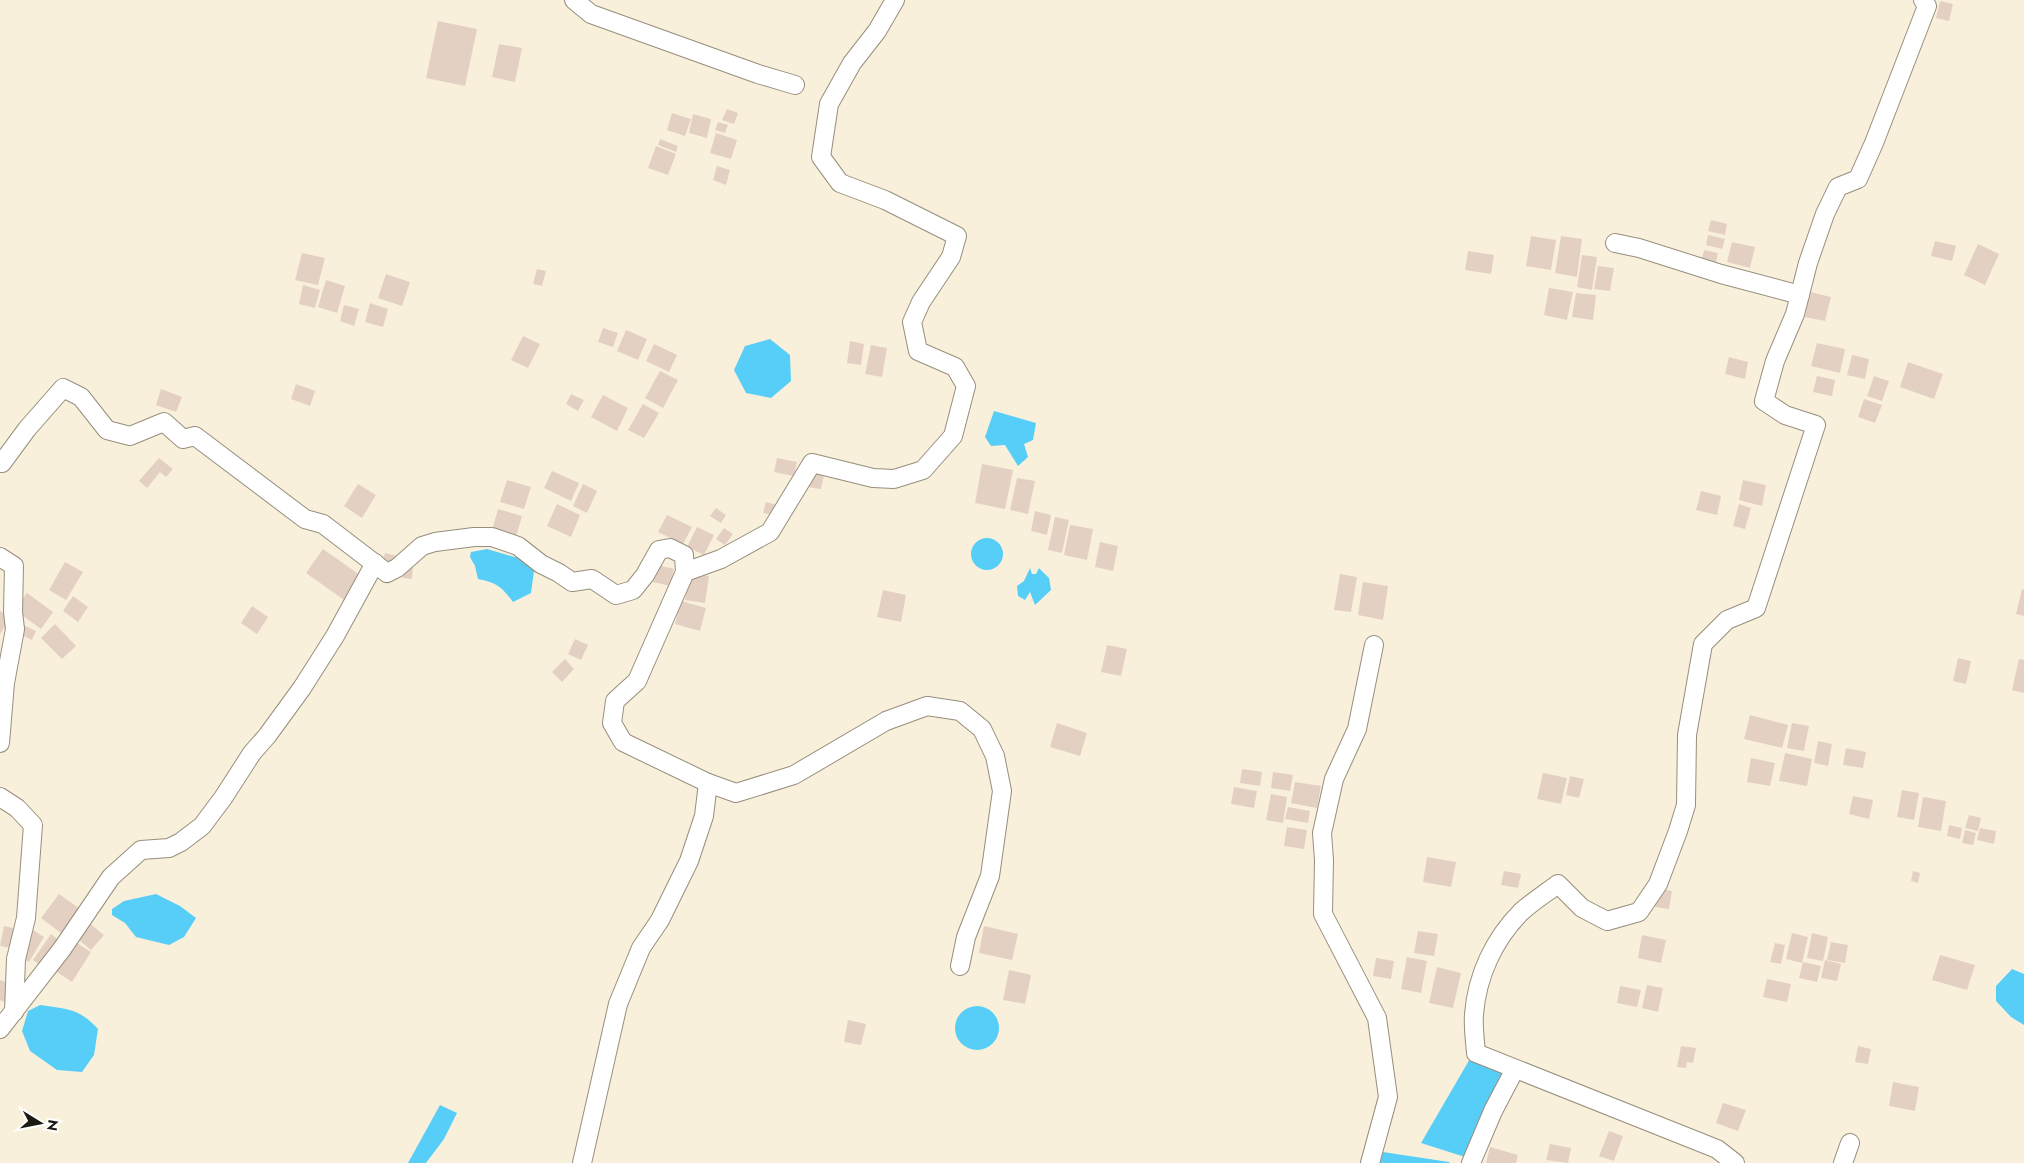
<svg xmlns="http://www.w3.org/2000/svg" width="2024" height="1163" font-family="Jost,sans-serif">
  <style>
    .water { fill: #57cef7 }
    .building { fill: #e4d0c3 }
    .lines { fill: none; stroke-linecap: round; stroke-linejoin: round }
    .minor-casing { stroke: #978e7c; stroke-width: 20 }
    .minor { stroke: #fff; stroke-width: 18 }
  </style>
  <rect width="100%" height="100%" fill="#f9f0db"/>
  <!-- water -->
  <g class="water">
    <polygon points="770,339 790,355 791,381 771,398 746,393 734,370 745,346"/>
    <polygon points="994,411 1036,423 1033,440 1024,444 1028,457 1018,466 1005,445 991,446 985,437"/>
    <circle cx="987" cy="554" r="16"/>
    <path d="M 487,549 L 525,560 L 534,571 L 531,593 L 513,602 C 501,586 497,583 478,579 L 475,566 L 470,557 L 471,552 Z"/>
    <polygon points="1030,568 1032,574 1036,574 1039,568 1049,578 1051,590 1035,605 1030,592 1025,600 1018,596 1017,586 1024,581"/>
    <polygon points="156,894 180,906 196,918 184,937 169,945 136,937 125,923 112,915 112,909 124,901"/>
    <polygon points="2012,969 2024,974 2024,1025 2011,1017 1996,1001 1996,986"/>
    <path d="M 40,1005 C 67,1009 79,1008 98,1029 L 94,1055 L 82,1072 L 57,1070 L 30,1051 L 22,1031 L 28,1011 Z"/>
    <circle cx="977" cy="1028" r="22"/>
    <polygon points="1471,1057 1504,1070 1465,1157 1421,1143"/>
    <polygon points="440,1105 457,1113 444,1139 426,1163 408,1163"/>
    <polygon points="1383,1152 1449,1162 1450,1163 1380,1163"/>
  </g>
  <!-- building -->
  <g class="building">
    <polygon points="1940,1 1953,4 1949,21 1936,18"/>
    <polygon points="438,21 477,29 465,86 426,78"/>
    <polygon points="499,44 522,48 515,82 492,77"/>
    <polygon points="727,109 738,113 734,124 722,120"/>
    <polygon points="672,113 691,119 685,136 667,130"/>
    <polygon points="693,114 711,119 707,138 689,133"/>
    <polygon points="718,122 728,125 725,133 715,130"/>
    <polygon points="716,133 737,140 731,159 710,153"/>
    <polygon points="660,139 678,146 676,152 658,145"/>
    <polygon points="656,146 676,154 668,175 648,168"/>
    <polygon points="717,166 730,170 726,185 713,180"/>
    <polygon points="1711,220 1727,224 1725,235 1708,231"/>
    <polygon points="1708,235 1725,239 1722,249 1706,245"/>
    <polygon points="1531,236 1556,240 1551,270 1526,266"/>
    <polygon points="1561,236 1582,239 1577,277 1555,273"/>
    <polygon points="1935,241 1956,246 1952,261 1931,256"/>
    <polygon points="1732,242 1755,247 1750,268 1727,262"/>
    <polygon points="1978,244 1999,254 1985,285 1964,275"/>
    <polygon points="1704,250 1718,253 1716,262 1702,258"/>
    <polygon points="1468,251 1494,255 1491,274 1465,270"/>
    <polygon points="302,253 325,258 318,285 295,280"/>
    <polygon points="1582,255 1597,257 1592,290 1577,287"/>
    <polygon points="1598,266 1614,268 1610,291 1594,289"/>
    <polygon points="537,269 546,271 542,286 533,284"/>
    <polygon points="386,274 410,282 402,306 378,298"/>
    <polygon points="326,280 345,286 337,313 318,307"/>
    <polygon points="303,285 320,290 315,308 299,304"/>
    <polygon points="1549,288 1573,292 1567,320 1544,315"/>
    <polygon points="1810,292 1831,297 1825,321 1805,317"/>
    <polygon points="1576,293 1596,295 1593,320 1572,317"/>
    <polygon points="370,303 388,309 383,327 365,322"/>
    <polygon points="344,305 359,309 354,326 340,321"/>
    <polygon points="603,328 618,333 613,347 598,342"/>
    <polygon points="626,330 647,339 638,360 617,351"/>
    <polygon points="523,336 540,344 528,368 511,360"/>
    <polygon points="850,341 864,344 861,365 847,363"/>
    <polygon points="1817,343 1845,349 1840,373 1811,366"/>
    <polygon points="654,344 677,355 669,372 646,361"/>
    <polygon points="871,345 887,348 882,377 865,374"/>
    <polygon points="1852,355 1869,359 1865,379 1847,375"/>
    <polygon points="1729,357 1748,362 1745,379 1725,374"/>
    <polygon points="1908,362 1943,374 1934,399 1900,387"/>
    <polygon points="660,371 678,380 663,408 645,398"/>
    <polygon points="1817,376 1835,380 1832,396 1813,392"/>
    <polygon points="1874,376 1889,381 1882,401 1867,396"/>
    <polygon points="296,384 315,391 310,406 291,399"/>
    <polygon points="161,389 182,397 176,412 156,405"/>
    <polygon points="571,394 584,400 578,411 566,404"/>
    <polygon points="603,395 628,408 617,431 591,417"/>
    <polygon points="1864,399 1882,405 1875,423 1858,417"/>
    <polygon points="643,404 659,413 644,438 628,430"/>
    <polygon points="159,458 173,469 166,477 160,472 147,488 139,481"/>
    <polygon points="777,458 797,462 794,476 774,472"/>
    <polygon points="982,464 1013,470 1005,509 975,503"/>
    <polygon points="552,471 579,483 571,501 544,488"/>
    <polygon points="810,472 824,475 821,489 807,487"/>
    <polygon points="1017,478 1035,481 1028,514 1010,510"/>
    <polygon points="507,480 531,487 524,509 500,502"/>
    <polygon points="1743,480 1766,485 1762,506 1739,500"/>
    <polygon points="358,484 376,495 362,518 344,506"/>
    <polygon points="583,484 597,491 587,513 573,506"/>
    <polygon points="1701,491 1721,496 1717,515 1696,510"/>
    <polygon points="766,502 777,505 775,515 763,513"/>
    <polygon points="557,504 580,515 571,537 547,526"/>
    <polygon points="1739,504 1751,508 1745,529 1733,526"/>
    <polygon points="716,508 726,515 721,523 710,516"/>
    <polygon points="498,509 522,516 516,537 492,530"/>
    <polygon points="1035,511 1051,515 1047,535 1031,531"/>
    <polygon points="667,515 692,527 683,544 658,532"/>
    <polygon points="1055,517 1069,520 1062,553 1048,550"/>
    <polygon points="1070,525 1093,529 1087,560 1064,555"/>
    <polygon points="697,527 714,535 704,555 687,547"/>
    <polygon points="724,528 733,534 725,545 716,539"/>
    <polygon points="1100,542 1118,546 1113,571 1095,567"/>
    <polygon points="323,549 364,578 347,602 306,573"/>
    <polygon points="385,553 397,556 395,564 383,561"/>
    <polygon points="65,562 83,572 66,600 49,590"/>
    <polygon points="657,565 674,569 670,586 653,582"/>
    <polygon points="404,567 413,568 412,579 403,578"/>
    <polygon points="689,573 709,576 705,603 685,600"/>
    <polygon points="1340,574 1357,577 1351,612 1334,610"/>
    <polygon points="1363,582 1388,586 1383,620 1358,615"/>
    <polygon points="2022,589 2024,590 2024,616 2016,614"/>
    <polygon points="883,590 906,595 901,622 877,617"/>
    <polygon points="27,593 53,612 41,629 15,610"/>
    <polygon points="73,596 88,607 78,622 63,611"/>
    <polygon points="681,601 706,608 700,631 675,624"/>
    <polygon points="252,606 268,617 257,634 241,623"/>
    <polygon points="0,611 11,618 0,634"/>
    <polygon points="21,624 36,631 32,640 17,633"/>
    <polygon points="55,624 76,646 62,659 41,638"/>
    <polygon points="575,639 588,645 581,660 568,654"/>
    <polygon points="1107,645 1127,649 1121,676 1101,672"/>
    <polygon points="1958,658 1971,661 1966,684 1953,681"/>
    <polygon points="565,659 574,669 562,682 552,672"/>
    <polygon points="2019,659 2024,660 2024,693 2012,690"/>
    <polygon points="1750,715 1788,725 1782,748 1744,739"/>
    <polygon points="1057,723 1087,733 1080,756 1050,747"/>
    <polygon points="1792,723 1809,726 1804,751 1787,748"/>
    <polygon points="1818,741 1832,744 1828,766 1814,763"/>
    <polygon points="1846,748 1866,752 1863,768 1843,765"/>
    <polygon points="1785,753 1812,759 1807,786 1779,781"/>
    <polygon points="1751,758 1775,763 1770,786 1747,782"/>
    <polygon points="1242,769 1262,772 1260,786 1240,783"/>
    <polygon points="1273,772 1293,775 1290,791 1271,788"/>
    <polygon points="1543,773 1567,778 1561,804 1537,799"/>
    <polygon points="1570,776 1584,779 1579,798 1566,795"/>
    <polygon points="1295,782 1321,786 1317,808 1291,803"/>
    <polygon points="1234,787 1257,791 1254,808 1231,804"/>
    <polygon points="1902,790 1919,793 1914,820 1897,817"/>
    <polygon points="1271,794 1287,797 1283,823 1266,820"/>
    <polygon points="1853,796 1873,800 1869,819 1849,814"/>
    <polygon points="1923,797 1946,801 1941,831 1918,827"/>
    <polygon points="1288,807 1310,811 1308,823 1285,819"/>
    <polygon points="1969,815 1981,818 1978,831 1965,828"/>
    <polygon points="1949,825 1962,828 1960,839 1947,836"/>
    <polygon points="1287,827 1307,830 1304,849 1284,846"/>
    <polygon points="1980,828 1996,831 1994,844 1977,840"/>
    <polygon points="1965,830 1976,833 1973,845 1962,843"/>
    <polygon points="1427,857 1456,862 1451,887 1423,882"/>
    <polygon points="1504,871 1521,874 1518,888 1501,885"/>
    <polygon points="1913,871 1920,873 1918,883 1911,881"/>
    <polygon points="1658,888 1672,891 1669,909 1655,907"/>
    <polygon points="59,894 83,911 65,936 41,918"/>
    <polygon points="87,921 104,935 91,950 74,936"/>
    <polygon points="4,926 21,930 16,949 0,946"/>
    <polygon points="984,926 1018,934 1012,960 979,953"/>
    <polygon points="33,930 44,937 29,962 18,956"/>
    <polygon points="1418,931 1438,934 1434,956 1414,953"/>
    <polygon points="1792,933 1808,937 1802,963 1786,959"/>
    <polygon points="1812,933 1828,937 1823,961 1807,958"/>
    <polygon points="51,934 63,943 44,968 33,960"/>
    <polygon points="1642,935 1666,940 1661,963 1638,958"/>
    <polygon points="72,940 91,952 72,982 52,969"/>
    <polygon points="1831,942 1848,945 1845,963 1827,960"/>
    <polygon points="1775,943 1785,945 1781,964 1770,962"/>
    <polygon points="1940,955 1975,965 1967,990 1932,980"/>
    <polygon points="1407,957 1427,961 1421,993 1401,989"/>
    <polygon points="1376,958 1394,961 1391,979 1373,976"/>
    <polygon points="1825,960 1841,964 1837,981 1821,978"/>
    <polygon points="1803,962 1821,966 1817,982 1799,978"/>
    <polygon points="1437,967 1461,973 1453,1008 1429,1003"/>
    <polygon points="1009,970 1031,975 1025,1004 1003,1000"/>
    <polygon points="1767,979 1791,984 1787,1002 1763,997"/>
    <polygon points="0,980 12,985 4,1002 0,1000"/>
    <polygon points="1647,985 1663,988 1658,1012 1642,1008"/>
    <polygon points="1620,986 1641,990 1637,1007 1617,1003"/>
    <polygon points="848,1020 866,1024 861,1045 844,1042"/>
    <polygon points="1681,1046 1696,1048 1693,1063 1687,1062 1686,1068 1677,1067"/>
    <polygon points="1858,1046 1871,1049 1868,1064 1855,1062"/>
    <polygon points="1893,1082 1919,1087 1915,1111 1889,1106"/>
    <polygon points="1723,1103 1746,1110 1738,1131 1716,1123"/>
    <polygon points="1609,1131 1623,1136 1614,1161 1599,1156"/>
    <polygon points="1550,1144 1571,1148 1568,1163 1546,1160"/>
    <polygon points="1490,1147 1518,1155 1516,1163 1486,1163"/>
  </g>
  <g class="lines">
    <defs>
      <g id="minor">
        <polyline points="574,0 591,14 758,74 795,85"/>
        <polyline points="1615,243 1639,248 1721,274 1800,295"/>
        <polyline points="0,463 2,463 27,429 63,388 81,397 107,430 130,436 164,422 183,439 195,436 305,519 323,524 387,573 397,568 422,546 435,542 474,537 492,537 518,546 541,564 559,573 572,582 592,579 616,595 633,590 645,575 659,550 670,548 684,555 685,572"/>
        <polyline points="0,557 14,566 13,612 15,629 5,683 0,743"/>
        <polyline points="708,783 736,793 794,775 886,721 927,706 960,711 982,729 995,756 1002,791 990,876 966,937 960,966"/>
        <polyline points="0,797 17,808 33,825 26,918 16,959 14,1012"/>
        <polyline points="0,1029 62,949 111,877 141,850 169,848 181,842 202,826 223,798 252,753 267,736 302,688 335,636 375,563"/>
        <polyline points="582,1163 618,1004 641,948 660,920 689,861 704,816 708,783 623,742 612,723 615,701 637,681 685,572 721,559 770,532 812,463 873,478 894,479 923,470 953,436 966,386 955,367 918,351 912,322 921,302 951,257 957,236 885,200 840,183 821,157 829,104 852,63 877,31 895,0"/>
        <polyline points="1370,1163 1388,1097 1377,1018 1323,914 1324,860 1322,833 1334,779 1357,729 1374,645"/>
        <polyline points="1471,1163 1493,1111 1515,1069"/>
        <path d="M 1735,1163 L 1717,1149 L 1476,1053 C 1475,1040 1473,1027 1474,1014 C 1477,976 1494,939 1521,912 C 1532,902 1546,893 1558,884 L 1582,908 L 1607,921 L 1639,912 L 1658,884 L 1678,831 L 1686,805 L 1687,735 L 1703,644 L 1727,620 L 1756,608 L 1816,425 L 1785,415 L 1764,401 L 1775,361 L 1795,314 L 1808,263 L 1825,214 L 1838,187 L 1858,179 L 1874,143 L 1927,6 L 1923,0"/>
        <polyline points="1843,1163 1850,1143"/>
      </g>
    </defs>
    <!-- minor casing -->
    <use href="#minor" class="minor-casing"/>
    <!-- minor -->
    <use href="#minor" class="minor"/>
  </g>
  <!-- north arrow -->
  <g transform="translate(40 1123) rotate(100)" stroke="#ffffff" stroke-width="4" paint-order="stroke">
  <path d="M0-4L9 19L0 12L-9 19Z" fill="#1c1912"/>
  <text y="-8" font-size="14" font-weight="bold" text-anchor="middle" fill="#1c1912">N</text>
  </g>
</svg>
